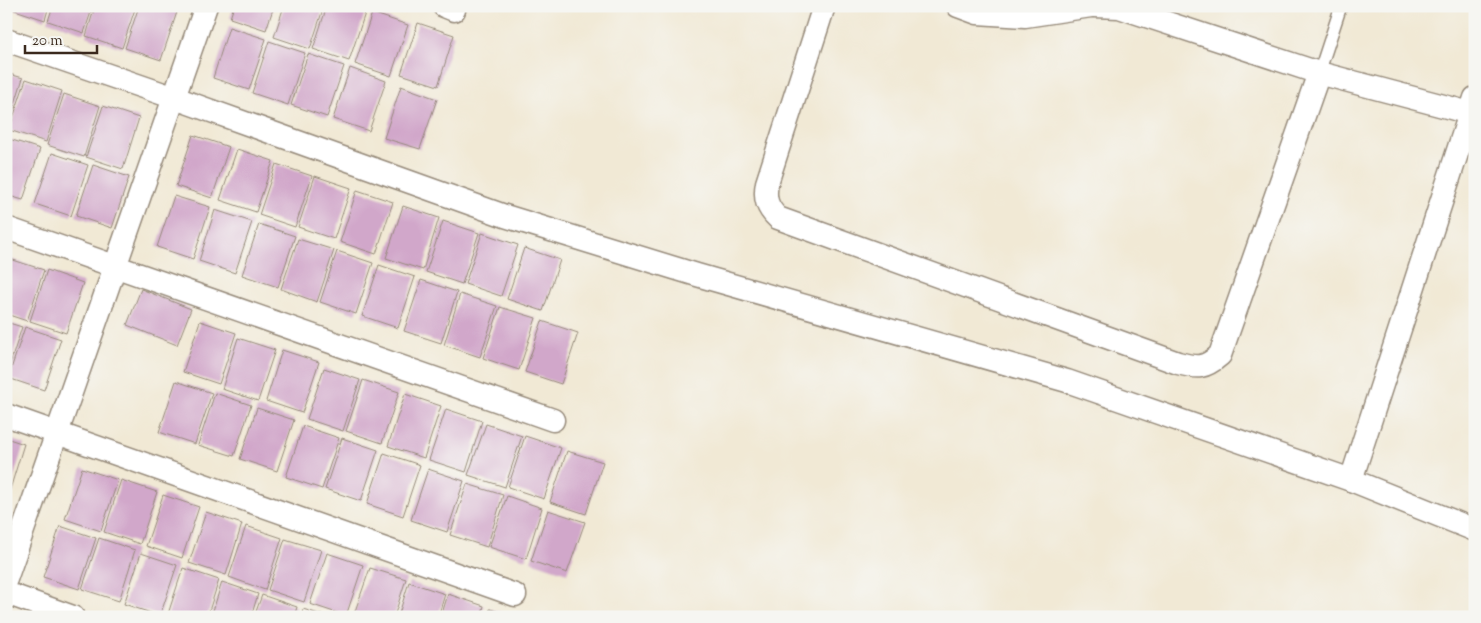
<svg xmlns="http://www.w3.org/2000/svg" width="1481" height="623" font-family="'Sorts Mill Goudy',serif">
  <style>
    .building { fill: #d1a7ca }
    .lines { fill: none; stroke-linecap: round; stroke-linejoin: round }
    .lane-casing { stroke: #968a7a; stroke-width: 14 }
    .street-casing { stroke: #968a7a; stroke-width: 25 }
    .lane { stroke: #fff; stroke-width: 11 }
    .street { stroke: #fff; stroke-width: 22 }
  </style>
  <rect width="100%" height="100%" fill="#f6f6f2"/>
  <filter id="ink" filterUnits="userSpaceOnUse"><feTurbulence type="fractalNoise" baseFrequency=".02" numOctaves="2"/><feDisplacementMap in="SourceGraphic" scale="10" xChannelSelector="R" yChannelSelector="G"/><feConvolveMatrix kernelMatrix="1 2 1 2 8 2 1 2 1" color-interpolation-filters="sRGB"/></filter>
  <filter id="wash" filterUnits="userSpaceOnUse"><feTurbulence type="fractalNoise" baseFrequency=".0096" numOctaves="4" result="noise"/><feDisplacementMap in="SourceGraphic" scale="20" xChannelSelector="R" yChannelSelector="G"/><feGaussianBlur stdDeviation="1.12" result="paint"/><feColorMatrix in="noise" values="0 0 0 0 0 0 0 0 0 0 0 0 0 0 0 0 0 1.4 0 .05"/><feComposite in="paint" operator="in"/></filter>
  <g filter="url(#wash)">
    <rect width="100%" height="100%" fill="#f1e9d5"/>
    <g id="blocks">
      <!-- building -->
      <g class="building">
        <polygon points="9,6 49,6 45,20 9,8"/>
        <polygon points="53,6 93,6 84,33 48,21"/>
        <polygon points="95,6 136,6 122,48 86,36"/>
        <polygon points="139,6 170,6 178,9 161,60 125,48"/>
        <polygon points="234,6 274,6 266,30 230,18"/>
        <polygon points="284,6 324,6 310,49 274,37"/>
        <polygon points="327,6 355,6 366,10 349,61 313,49"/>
        <polygon points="372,13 408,25 391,76 355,64"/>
        <polygon points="418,23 454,35 438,86 401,74"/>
        <polygon points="229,27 266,39 249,90 213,78"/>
        <polygon points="269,41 305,53 288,105 252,93"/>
        <polygon points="308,54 344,66 327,117 291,105"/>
        <polygon points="350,68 386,81 369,131 333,119"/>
        <polygon points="6,73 23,78 7,129 6,129"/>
        <polygon points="26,79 62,91 46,142 9,130"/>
        <polygon points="401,86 437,99 420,149 384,138"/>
        <polygon points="64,94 100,106 84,157 47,145"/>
        <polygon points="103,106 139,118 123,169 86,157"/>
        <polygon points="193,135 229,147 212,198 176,186"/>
        <polygon points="6,138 40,149 23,200 6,195"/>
        <polygon points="237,149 273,161 256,212 220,200"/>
        <polygon points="52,153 88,165 71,216 35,204"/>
        <polygon points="276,164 312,176 295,227 259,215"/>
        <polygon points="93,165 129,177 112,228 76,216"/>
        <polygon points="315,176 351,188 334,239 298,227"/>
        <polygon points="357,190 393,202 376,254 340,242"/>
        <polygon points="174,196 210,207 193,259 157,247"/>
        <polygon points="403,206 439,218 423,270 386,258"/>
        <polygon points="215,210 252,222 235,273 199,261"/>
        <polygon points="443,221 479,233 462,284 426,272"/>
        <polygon points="259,224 295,236 278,287 242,275"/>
        <polygon points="482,233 518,245 501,296 465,284"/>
        <polygon points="298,239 334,250 317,302 281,289"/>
        <polygon points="524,248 560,260 543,311 507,299"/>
        <polygon points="337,251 373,263 356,314 320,302"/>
        <polygon points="7,258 44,270 27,321 6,314"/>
        <polygon points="379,265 415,277 398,328 362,316"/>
        <polygon points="47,270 83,283 66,333 30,321"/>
        <polygon points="421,280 457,292 441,343 404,331"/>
        <polygon points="141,289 191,309 177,345 127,325"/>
        <polygon points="460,294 497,306 480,357 444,345"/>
        <polygon points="500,307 536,318 519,370 483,358"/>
        <polygon points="200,321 236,333 219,384 183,372"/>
        <polygon points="542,321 578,333 561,384 525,372"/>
        <polygon points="6,322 22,327 7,373 6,373"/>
        <polygon points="25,327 61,339 44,390 8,378"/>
        <polygon points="238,338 275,350 258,401 222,389"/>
        <polygon points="282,350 319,362 302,413 266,401"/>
        <polygon points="324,368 360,380 343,431 307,419"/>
        <polygon points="363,380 399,392 382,443 346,431"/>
        <polygon points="176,381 212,393 195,444 159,432"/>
        <polygon points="215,393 251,405 234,456 198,445"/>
        <polygon points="405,394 441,406 424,458 388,446"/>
        <polygon points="257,408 294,420 277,471 240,459"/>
        <polygon points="446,409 482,421 466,472 429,460"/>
        <polygon points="486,424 522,436 505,487 468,475"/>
        <polygon points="303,426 339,438 322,489 286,477"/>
        <polygon points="525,436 561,448 544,499 508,487"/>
        <polygon points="6,438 24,444 7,499 6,499"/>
        <polygon points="342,438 378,450 361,501 325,489"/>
        <polygon points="567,451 603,462 586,514 550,502"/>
        <polygon points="384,453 420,465 403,516 367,504"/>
        <polygon points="82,468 118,480 101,531 65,519"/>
        <polygon points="428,469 464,481 447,532 411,520"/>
        <polygon points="121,480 157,492 140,544 104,532"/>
        <polygon points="467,484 503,495 487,547 450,535"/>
        <polygon points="163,495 199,507 182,558 146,546"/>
        <polygon points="507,496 542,508 526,559 489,547"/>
        <polygon points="548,510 585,522 567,573 531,561"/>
        <polygon points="206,512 242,524 226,575 189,563"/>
        <polygon points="60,526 96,538 79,589 43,577"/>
        <polygon points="246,526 282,538 265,590 229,577"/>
        <polygon points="99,538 135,550 119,601 82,589"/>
        <polygon points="285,539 321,550 304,602 268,590"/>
        <polygon points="141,553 177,565 160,616 124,604"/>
        <polygon points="327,553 363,565 346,616 310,604"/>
        <polygon points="183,568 219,580 207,617 167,617"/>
        <polygon points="370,568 406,579 394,617 353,617"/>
        <polygon points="222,582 258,594 251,617 211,617"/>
        <polygon points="409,582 445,594 438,617 398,617"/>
        <polygon points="448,594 484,606 481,617 441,617"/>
        <polygon points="262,595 297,607 294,617 254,617"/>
        <polygon points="303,609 325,616 325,617 301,617"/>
        <polygon points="490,609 513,616 513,617 488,617"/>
      </g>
    </g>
  </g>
  <g filter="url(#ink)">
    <use href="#blocks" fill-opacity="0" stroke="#968a7a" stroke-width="1"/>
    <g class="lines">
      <defs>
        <polyline id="lane" points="1319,73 1341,6"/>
        <g id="street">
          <polyline points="444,6 454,10"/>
          <path d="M 824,6 L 767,183 C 764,198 767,208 778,218 L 1178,363 C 1197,368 1204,369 1220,355 L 1319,73"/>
          <polyline points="958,6 977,13 1025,16 1091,6"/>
          <polyline points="1094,6 1119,7 1319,73 1470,113"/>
          <polyline points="6,40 175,98 505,216 697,275 1067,381 1351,480 1475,530"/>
          <polyline points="6,228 553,420"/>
          <polyline points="6,415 515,595"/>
          <polyline points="1351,480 1475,98"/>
          <polyline points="6,579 206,6"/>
          <polyline points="6,593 73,617"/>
        </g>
      </defs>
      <!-- lane casing -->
      <use href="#lane" class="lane-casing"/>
      <!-- street casing -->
      <use href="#street" class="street-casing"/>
      <!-- lane -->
      <use href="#lane" class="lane"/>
      <!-- street -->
      <use href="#street" class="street"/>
    </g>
  </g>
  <!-- margin -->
  <rect width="1481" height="623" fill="none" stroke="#f6f6f2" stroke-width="25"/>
  <!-- scale -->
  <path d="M25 45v8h72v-8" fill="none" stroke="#3b2a1e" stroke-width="2.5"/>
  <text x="32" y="45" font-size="15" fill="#3b2a1e" stroke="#f6f6f2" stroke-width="4" paint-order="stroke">20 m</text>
</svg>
